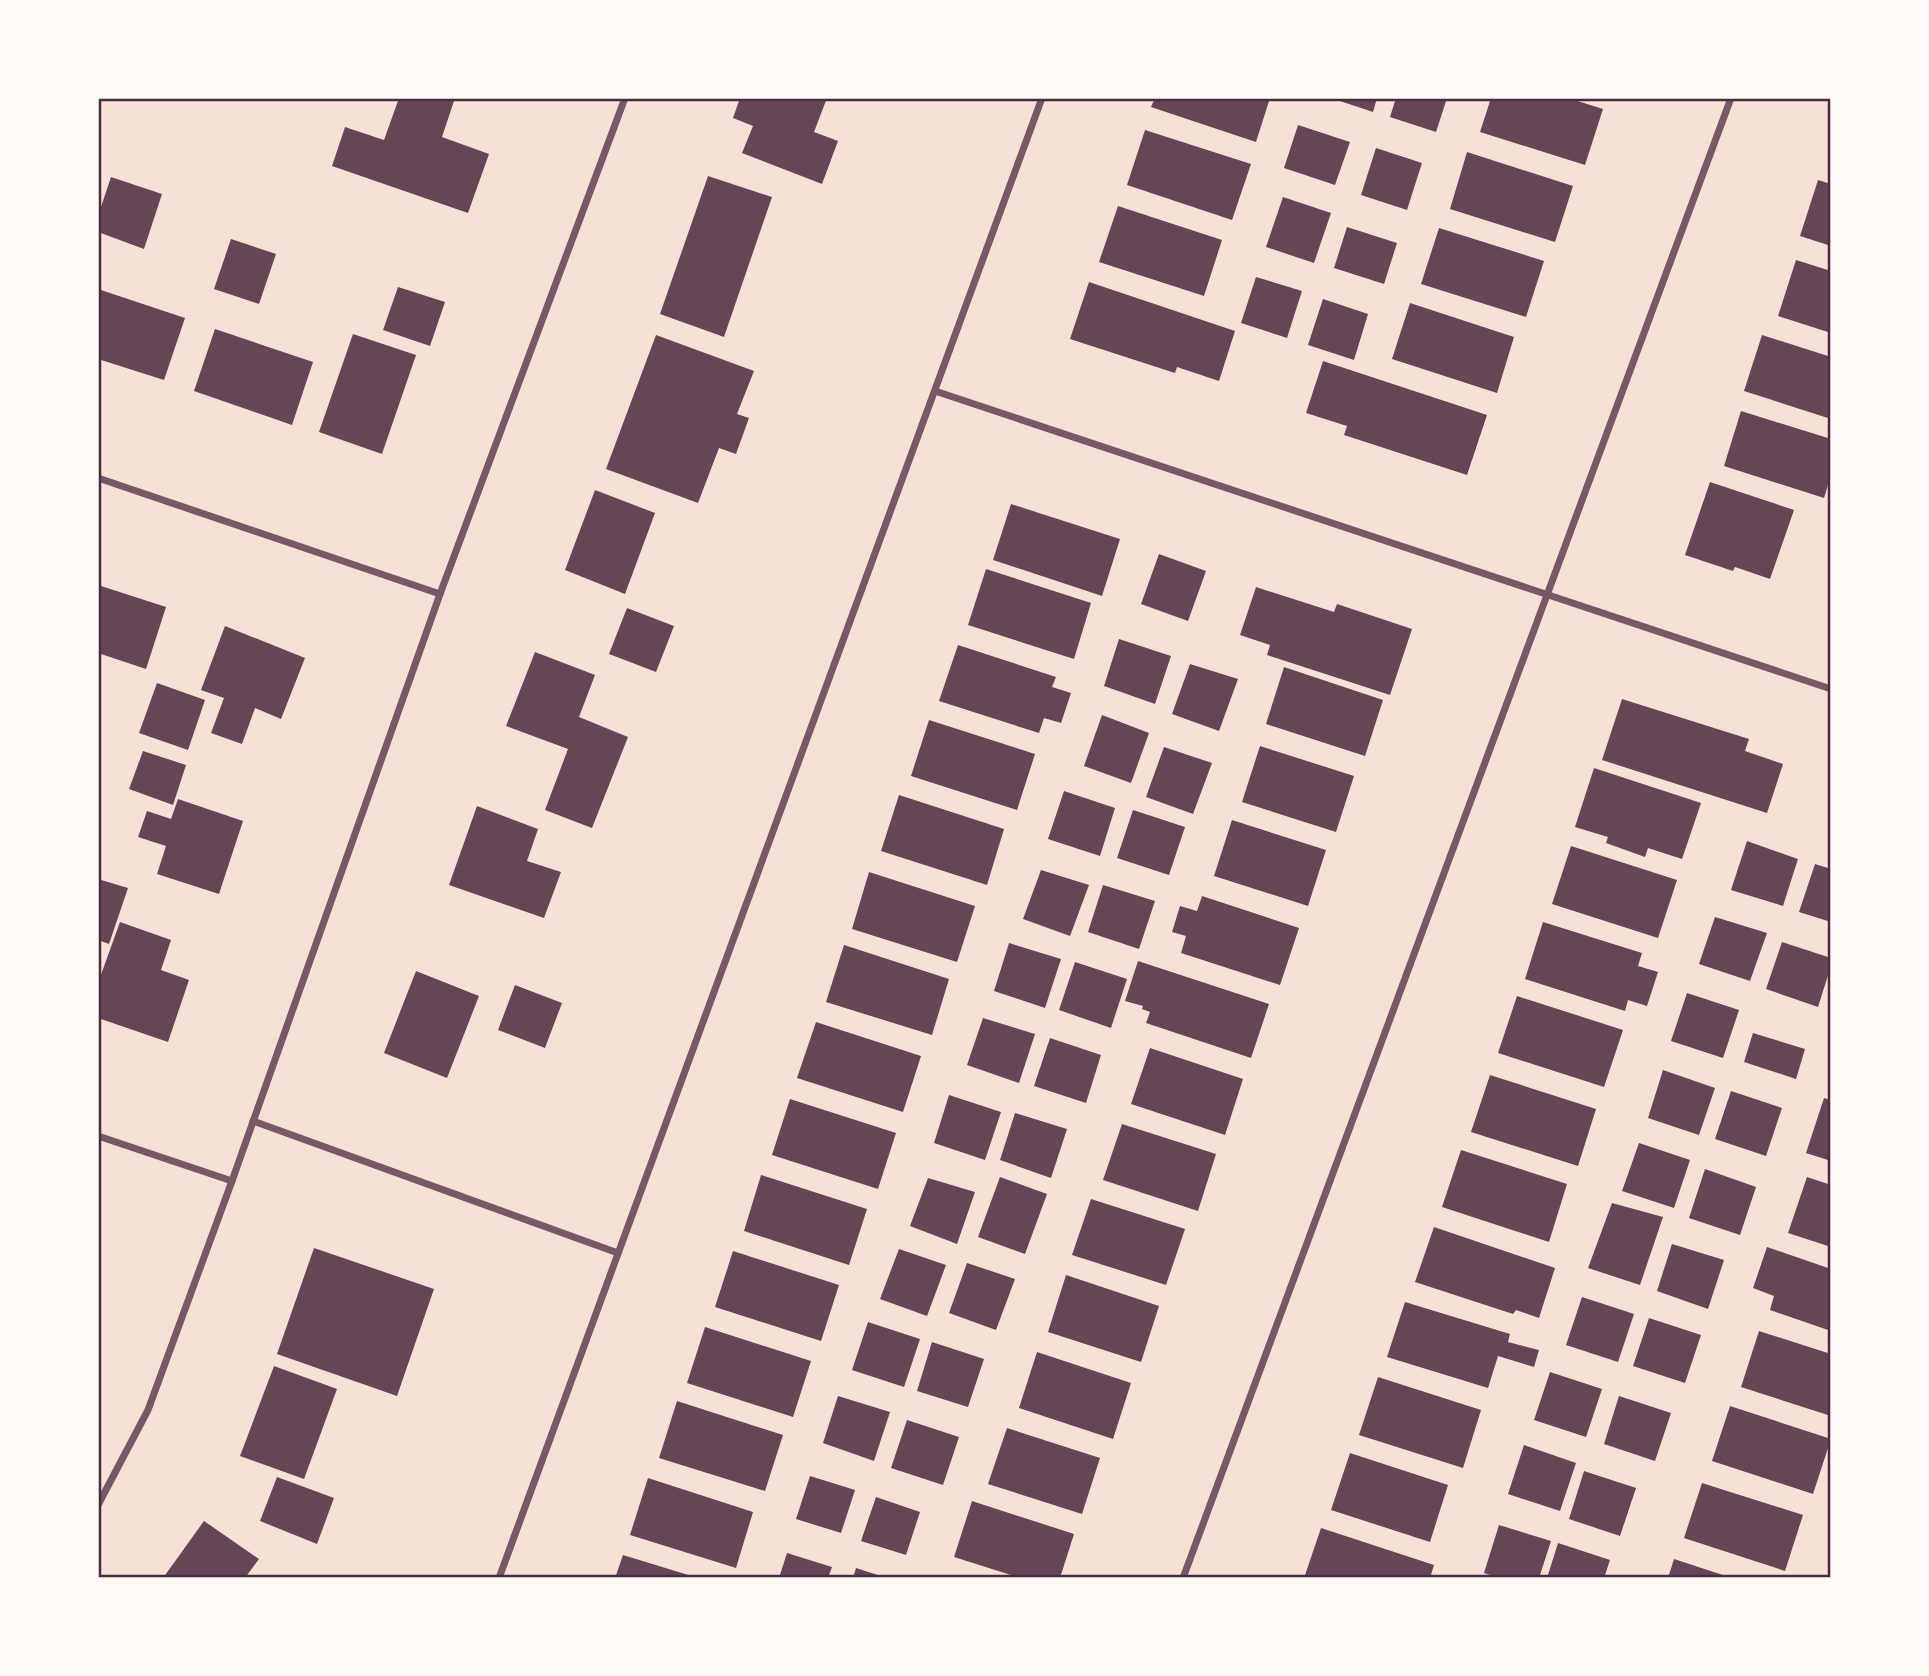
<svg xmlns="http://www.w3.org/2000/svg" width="1929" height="1676" font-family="'IBM Plex Sans',sans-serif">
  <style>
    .building { fill: #644757 }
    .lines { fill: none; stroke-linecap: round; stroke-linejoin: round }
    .minor { stroke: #755966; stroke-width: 7 }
    .neatline { fill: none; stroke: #4a2c40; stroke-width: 2.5 }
  </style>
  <rect width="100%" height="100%" fill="#f7e1d7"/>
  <!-- building -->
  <g class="building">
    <polygon points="399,98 445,98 454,101 442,137 489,154 468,213 332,166 345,127 384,140"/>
    <polygon points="740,98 827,98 814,132 838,141 822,184 742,153 753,126 733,118"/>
    <polygon points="1155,98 1270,98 1256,142 1151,107"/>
    <polygon points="1331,98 1377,98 1373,112"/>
    <polygon points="1396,98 1447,98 1436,132 1390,117"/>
    <polygon points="1491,98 1568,98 1603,109 1585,165 1480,132"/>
    <polygon points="1298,125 1350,142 1335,185 1284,168"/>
    <polygon points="1145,130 1251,164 1232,220 1127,185"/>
    <polygon points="1376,148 1422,163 1407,210 1361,195"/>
    <polygon points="1467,152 1573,186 1555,242 1450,209"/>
    <polygon points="708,176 772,197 724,337 660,314"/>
    <polygon points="111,177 162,194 144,249 98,232 98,216"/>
    <polygon points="1818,180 1831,184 1831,246 1800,236"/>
    <polygon points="1283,197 1331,213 1314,263 1266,247"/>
    <polygon points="1118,206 1222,240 1204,296 1099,262"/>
    <polygon points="1347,227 1397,243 1384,284 1334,268"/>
    <polygon points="1439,228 1544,261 1526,317 1421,284"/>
    <polygon points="231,239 276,254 259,304 214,289"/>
    <polygon points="1796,260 1831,271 1831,333 1778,316"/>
    <polygon points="1256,277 1302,291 1287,338 1241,323"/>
    <polygon points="1089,282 1235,331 1219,381 1177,367 1175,373 1070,339"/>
    <polygon points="398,287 445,302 430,346 383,330"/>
    <polygon points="98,289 185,318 164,380 98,359"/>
    <polygon points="1323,299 1368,314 1354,360 1308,345"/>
    <polygon points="1410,303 1514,337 1497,393 1392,359"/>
    <polygon points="215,329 313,362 292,425 194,391"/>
    <polygon points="353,334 416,355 382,454 319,432"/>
    <polygon points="656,335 754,371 737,414 749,418 736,454 719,448 698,503 606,469"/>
    <polygon points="1762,335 1831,357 1831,419 1744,391"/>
    <polygon points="1323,361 1487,415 1467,475 1344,435 1347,426 1306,413"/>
    <polygon points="1741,411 1831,439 1831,475 1824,498 1724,466"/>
    <polygon points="1710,482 1794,510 1770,579 1735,567 1733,571 1685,555"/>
    <polygon points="595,490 655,513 625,594 565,570"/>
    <polygon points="1011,504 1120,539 1102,596 993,560"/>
    <polygon points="1159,554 1206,571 1188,621 1141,604"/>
    <polygon points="986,569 1091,603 1074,659 968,625"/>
    <polygon points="98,585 166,607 146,669 98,653"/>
    <polygon points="1256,587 1334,612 1337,604 1412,629 1390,695 1267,655 1270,645 1240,635"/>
    <polygon points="627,608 674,626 656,672 609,654"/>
    <polygon points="225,626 305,658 281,719 255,708 242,744 211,733 224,698 201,690"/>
    <polygon points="1119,639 1171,656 1155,704 1104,686"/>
    <polygon points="958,645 1056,677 1052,687 1071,693 1061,723 1044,718 1039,733 939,701"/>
    <polygon points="535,652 595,675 579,717 628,737 592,828 545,810 568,749 506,726"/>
    <polygon points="1190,664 1238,679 1219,731 1172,714"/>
    <polygon points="1284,667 1383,700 1365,756 1266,724"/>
    <polygon points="157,683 205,700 188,750 139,733"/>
    <polygon points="1622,699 1749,739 1745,751 1783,764 1767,813 1602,760"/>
    <polygon points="1102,715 1149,733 1131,783 1084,766"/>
    <polygon points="929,720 1035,754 1017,810 911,776"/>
    <polygon points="1260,746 1354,776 1336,832 1242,802"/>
    <polygon points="1164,747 1212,763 1193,814 1146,797"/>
    <polygon points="143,751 186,765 173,805 129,789"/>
    <polygon points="1594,768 1701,803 1682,859 1648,848 1645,857 1606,843 1608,837 1575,827"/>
    <polygon points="1064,791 1115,808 1100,856 1048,839"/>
    <polygon points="899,795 1004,829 987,885 881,851"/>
    <polygon points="178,799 243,821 219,894 157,874 166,846 138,837 147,811 171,819"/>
    <polygon points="477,806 538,829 527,861 561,872 544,918 449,885"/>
    <polygon points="1133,810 1185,827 1169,875 1117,858"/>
    <polygon points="1232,820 1326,850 1308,906 1214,876"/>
    <polygon points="1747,841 1798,859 1783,906 1731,890"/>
    <polygon points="1571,846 1677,880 1658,938 1552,904"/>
    <polygon points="1815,864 1831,869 1831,922 1799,912"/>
    <polygon points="1041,870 1089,885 1070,936 1023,919"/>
    <polygon points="869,872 975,906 957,962 852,929"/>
    <polygon points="98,879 128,888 109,944 98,940"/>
    <polygon points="1103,885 1155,901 1139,949 1088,932"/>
    <polygon points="1202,896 1299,928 1280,985 1181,953 1186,936 1172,932 1180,906 1197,911"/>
    <polygon points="1715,917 1767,933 1750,981 1699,964"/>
    <polygon points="120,922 171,940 161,970 189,980 168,1042 98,1018 98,983"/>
    <polygon points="1543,922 1642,953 1638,966 1658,972 1647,1006 1628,1000 1625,1011 1525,979"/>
    <polygon points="1782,942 1831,958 1831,966 1818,1007 1766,989"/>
    <polygon points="1009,943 1061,959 1045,1008 994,991"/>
    <polygon points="844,945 949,979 932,1035 826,1002"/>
    <polygon points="1138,961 1269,1004 1251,1058 1146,1023 1150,1012 1142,1009 1143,1006 1125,1001"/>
    <polygon points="1075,962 1127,979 1111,1028 1059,1010"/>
    <polygon points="416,971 479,996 447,1078 384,1053"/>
    <polygon points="515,985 562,1003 545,1048 498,1030"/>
    <polygon points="1687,993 1739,1010 1723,1058 1671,1041"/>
    <polygon points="1517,996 1623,1030 1604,1087 1498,1053"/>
    <polygon points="983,1018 1035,1034 1019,1083 967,1065"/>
    <polygon points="816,1022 921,1056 903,1112 797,1078"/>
    <polygon points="1753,1033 1805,1049 1796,1079 1744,1062"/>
    <polygon points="1050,1038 1101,1055 1086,1103 1034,1086"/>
    <polygon points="1150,1048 1243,1079 1225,1135 1131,1104"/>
    <polygon points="1663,1070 1715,1088 1699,1135 1648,1118"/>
    <polygon points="1490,1075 1596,1109 1578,1166 1471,1132"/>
    <polygon points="1731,1091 1782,1108 1766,1156 1715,1139"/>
    <polygon points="949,1095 1001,1112 985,1160 934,1143"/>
    <polygon points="1824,1098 1831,1100 1831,1161 1806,1153"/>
    <polygon points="790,1099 896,1133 878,1189 772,1155"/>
    <polygon points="1015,1113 1067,1129 1051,1178 1000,1160"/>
    <polygon points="1122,1124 1216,1154 1198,1211 1103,1180"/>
    <polygon points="1639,1143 1690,1160 1674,1208 1622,1191"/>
    <polygon points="1461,1150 1567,1184 1549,1242 1442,1207"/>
    <polygon points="1705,1169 1756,1187 1740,1235 1689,1218"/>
    <polygon points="761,1175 867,1209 849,1265 744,1231"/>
    <polygon points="1000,1177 1047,1194 1025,1254 978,1237"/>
    <polygon points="1807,1177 1831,1185 1831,1247 1788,1233"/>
    <polygon points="928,1178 975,1192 957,1244 910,1226"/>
    <polygon points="1091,1199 1185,1229 1166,1285 1072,1255"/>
    <polygon points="1612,1203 1663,1217 1640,1285 1588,1268"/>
    <polygon points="1434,1227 1555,1268 1539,1318 1516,1310 1513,1314 1415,1282"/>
    <polygon points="1672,1244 1724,1260 1708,1309 1657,1291"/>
    <polygon points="1767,1247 1831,1269 1831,1331 1770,1310 1774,1296 1753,1288"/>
    <polygon points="314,1248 434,1289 397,1396 277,1354"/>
    <polygon points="899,1249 946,1265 927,1316 880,1299"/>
    <polygon points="733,1251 839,1285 821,1341 715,1307"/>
    <polygon points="967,1263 1015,1279 996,1330 949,1313"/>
    <polygon points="1066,1275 1159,1306 1141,1362 1048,1332"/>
    <polygon points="1582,1297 1634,1314 1618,1362 1566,1345"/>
    <polygon points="1405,1302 1510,1334 1508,1342 1539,1350 1534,1367 1498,1356 1488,1388 1387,1357"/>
    <polygon points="1649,1318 1701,1335 1685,1383 1633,1366"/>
    <polygon points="868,1322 920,1339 904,1387 852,1370"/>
    <polygon points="705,1327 811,1361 793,1417 687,1383"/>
    <polygon points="1759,1331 1831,1354 1831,1416 1741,1387"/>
    <polygon points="932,1342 984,1359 968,1407 917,1391"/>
    <polygon points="1037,1352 1131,1383 1113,1439 1019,1408"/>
    <polygon points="274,1366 337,1389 304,1479 240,1456"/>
    <polygon points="1550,1372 1602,1389 1586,1437 1534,1420"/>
    <polygon points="1378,1377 1481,1410 1463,1468 1359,1435"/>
    <polygon points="838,1396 890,1412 874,1461 823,1443"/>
    <polygon points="1619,1396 1671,1413 1655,1461 1604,1444"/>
    <polygon points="677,1401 783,1435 765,1491 659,1458"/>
    <polygon points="1730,1406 1831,1439 1813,1494 1712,1461"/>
    <polygon points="907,1420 959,1437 943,1485 891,1468"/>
    <polygon points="1007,1428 1100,1458 1082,1514 988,1484"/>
    <polygon points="1524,1445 1576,1463 1560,1511 1508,1494"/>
    <polygon points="1350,1453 1448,1485 1430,1542 1331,1510"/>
    <polygon points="1584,1471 1636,1488 1620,1536 1569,1519"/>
    <polygon points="810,1476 855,1490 841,1533 796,1519"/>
    <polygon points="277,1477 334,1498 317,1544 260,1521"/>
    <polygon points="648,1478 753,1512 736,1568 630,1535"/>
    <polygon points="1702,1483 1803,1515 1785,1571 1684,1538"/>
    <polygon points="876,1497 920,1512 906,1555 861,1541"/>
    <polygon points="972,1501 1074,1534 1060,1578 1020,1578 954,1557"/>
    <polygon points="204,1521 259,1559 245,1578 163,1578"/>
    <polygon points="1499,1525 1551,1541 1539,1578 1500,1578 1484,1573"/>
    <polygon points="1321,1528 1434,1565 1430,1578 1304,1578"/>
    <polygon points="1558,1543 1610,1560 1604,1578 1547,1578"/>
    <polygon points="787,1553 832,1567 828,1578 779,1578"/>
    <polygon points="623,1555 695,1577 695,1578 615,1578"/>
    <polygon points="1674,1559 1729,1577 1729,1578 1668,1578"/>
    <polygon points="856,1568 884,1577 884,1578 853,1578"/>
  </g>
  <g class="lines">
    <!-- minor -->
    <g class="minor">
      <polyline points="935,391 1831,689"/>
      <polyline points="98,478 440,594"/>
      <polyline points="253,1121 618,1253"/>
      <polyline points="98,1136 232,1181"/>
      <polyline points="98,1505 148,1410 232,1181 440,594 625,98"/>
      <polyline points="499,1578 1042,98"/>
      <polyline points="1183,1578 1731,98"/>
    </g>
  </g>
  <!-- border -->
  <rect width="1929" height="1676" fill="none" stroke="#fffaf5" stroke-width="200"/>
  <rect x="100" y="100" width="1729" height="1476" class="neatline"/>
</svg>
